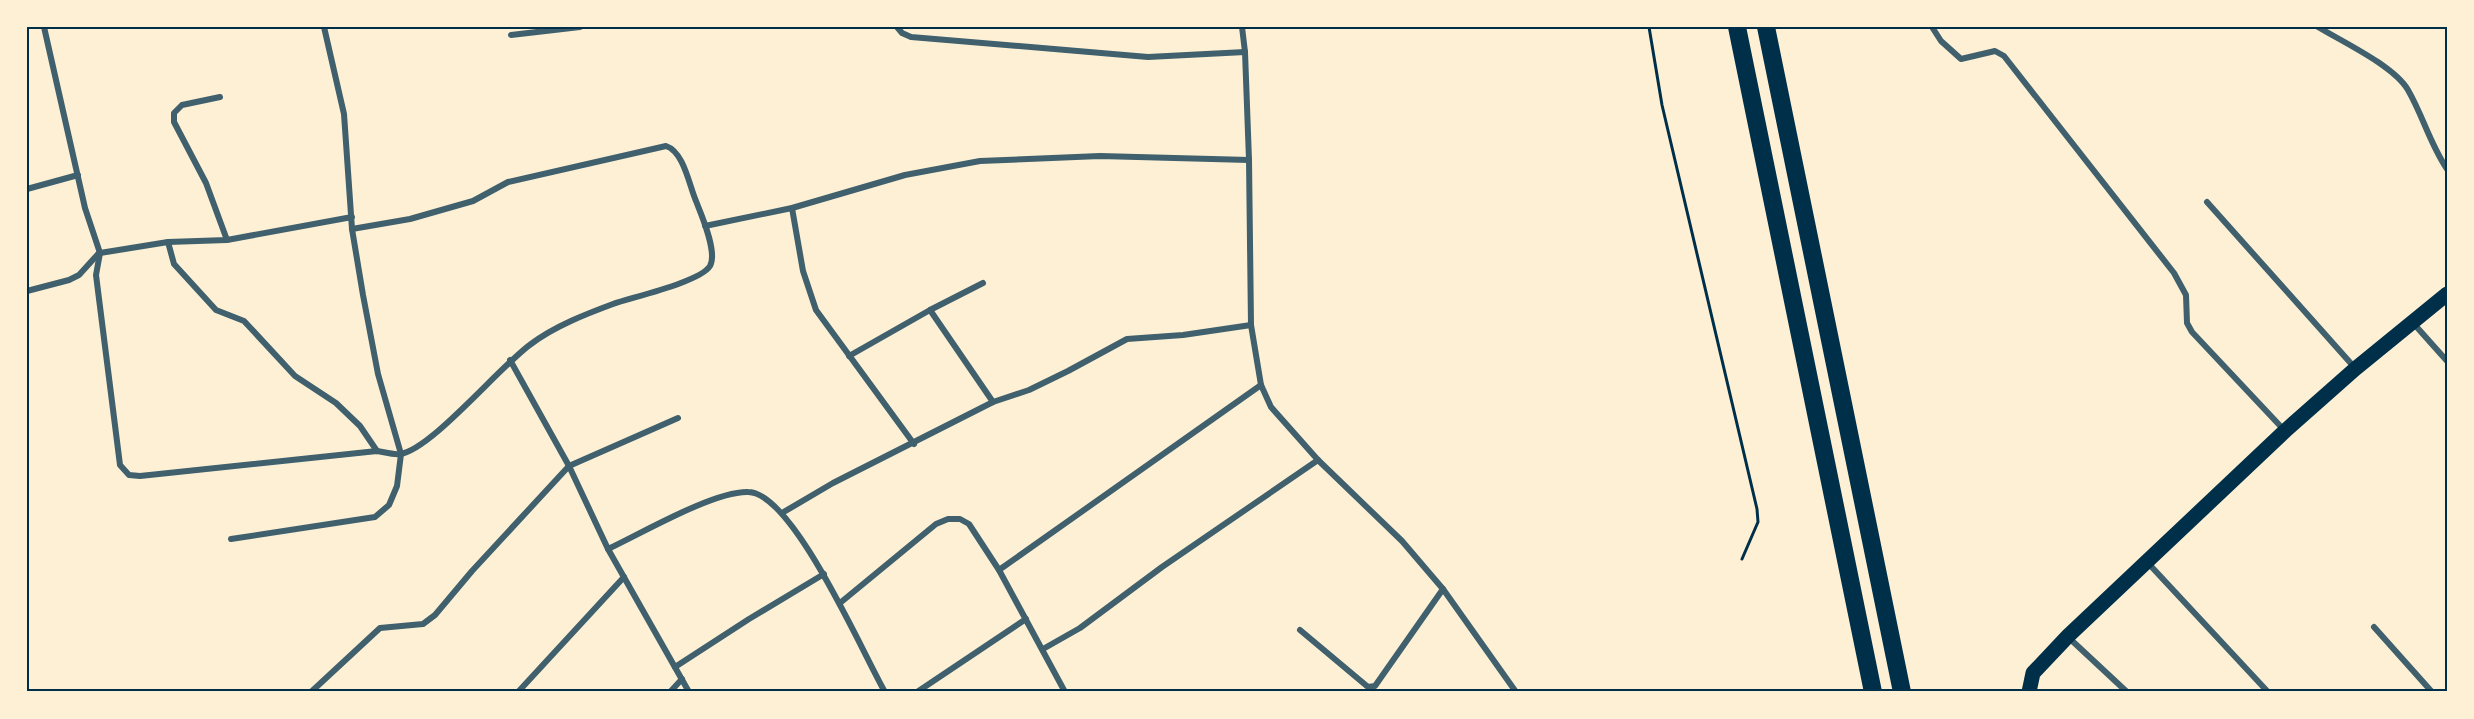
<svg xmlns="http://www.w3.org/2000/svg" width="2474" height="719" font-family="'Times New Roman',serif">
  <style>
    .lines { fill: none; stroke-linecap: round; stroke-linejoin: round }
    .path { stroke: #003049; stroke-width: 3 }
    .minor { stroke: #3f606c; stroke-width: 6 }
    .primary { stroke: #003049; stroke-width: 15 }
    .motorway { stroke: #003049; stroke-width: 18 }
    .neatline { fill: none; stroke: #003049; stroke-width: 2 }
  </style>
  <rect width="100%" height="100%" fill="#fdf0d5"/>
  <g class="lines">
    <!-- path -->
    <polyline class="path" points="1649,27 1662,105 1757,509 1758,522 1742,559"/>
    <!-- minor -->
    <g class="minor">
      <polyline points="44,27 85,208 100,253 168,242 227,240 352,217"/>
      <polyline points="897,27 902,33 911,37 1148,57 1245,52"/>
      <polyline points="1242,27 1245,52 1249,160 1251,325 1261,385 1271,407 1318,460 1402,541 1443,589 1516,692"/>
      <polyline points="1932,27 1941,41 1961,59 1995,51 2004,56 2174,273 2186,295 2187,323 2192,332 2285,431"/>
      <path d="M 2318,27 C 2343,42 2394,66 2408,90 C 2423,116 2430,144 2447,169"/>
      <polyline points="511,35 580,27"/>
      <polyline points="220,97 182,105 174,113 174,122 206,183 227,240"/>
      <polyline points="27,189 78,175"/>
      <polyline points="2207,202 2355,368"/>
      <polyline points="792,208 803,271 816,310 914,444"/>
      <polyline points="705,226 792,208 905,175 980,161 1100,156 1249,160"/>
      <polyline points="168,242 174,264 216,310 244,321 295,376 336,403 360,426 377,451"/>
      <path d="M 100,253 L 96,275 L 120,465 L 129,475 L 140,476 L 377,451 C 384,452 393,455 400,454 C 431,450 500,366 531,344 C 555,326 586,314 613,304 C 633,297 700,282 710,266 C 718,252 701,214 696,201 C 689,185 684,152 666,146 L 508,182 L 473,201 L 410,219 L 352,229"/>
      <polyline points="27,291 69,280 79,275 99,253"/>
      <polyline points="930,310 993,402"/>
      <polyline points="2414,324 2447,361"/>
      <polyline points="849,356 930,310 983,283"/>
      <polyline points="510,360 569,466 608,549 689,692"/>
      <polyline points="782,513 833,483 993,402 1029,390 1068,371 1127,339 1183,335 1251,325"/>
      <polyline points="231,539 375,517 389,505 397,486 401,454 378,374 363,295 352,229 344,114 324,27"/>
      <path d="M 608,549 C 642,533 714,491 748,492 C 793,492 863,654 885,692"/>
      <polyline points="2148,563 2268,692"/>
      <polyline points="999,570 1261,385"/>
      <polyline points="840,603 936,524 948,519 960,519 969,524 999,570 1065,692"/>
      <polyline points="2374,627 2432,692"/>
      <polyline points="1300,630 1368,687 1375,686 1443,589"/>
      <polyline points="2068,637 2127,692"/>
      <polyline points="1043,649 1080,628 1162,567 1318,460"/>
      <polyline points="675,667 749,619 824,574"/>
      <polyline points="311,692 380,628 423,624 435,615 472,571 569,466 678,418"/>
      <polyline points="518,692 624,577"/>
      <polyline points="670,692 682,679"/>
      <polyline points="917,692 1026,619"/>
    </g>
    <!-- primary -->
    <polyline class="primary" points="2029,692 2033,673 2068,636 2285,431 2355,369 2447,294"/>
    <!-- motorway -->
    <g class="motorway">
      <polyline points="1737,27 1873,692"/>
      <polyline points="1766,27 1902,692"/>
    </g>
  </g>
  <!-- border -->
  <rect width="2474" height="719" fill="none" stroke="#fdf0d5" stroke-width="57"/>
  <rect x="28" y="28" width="2418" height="662" class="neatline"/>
</svg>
